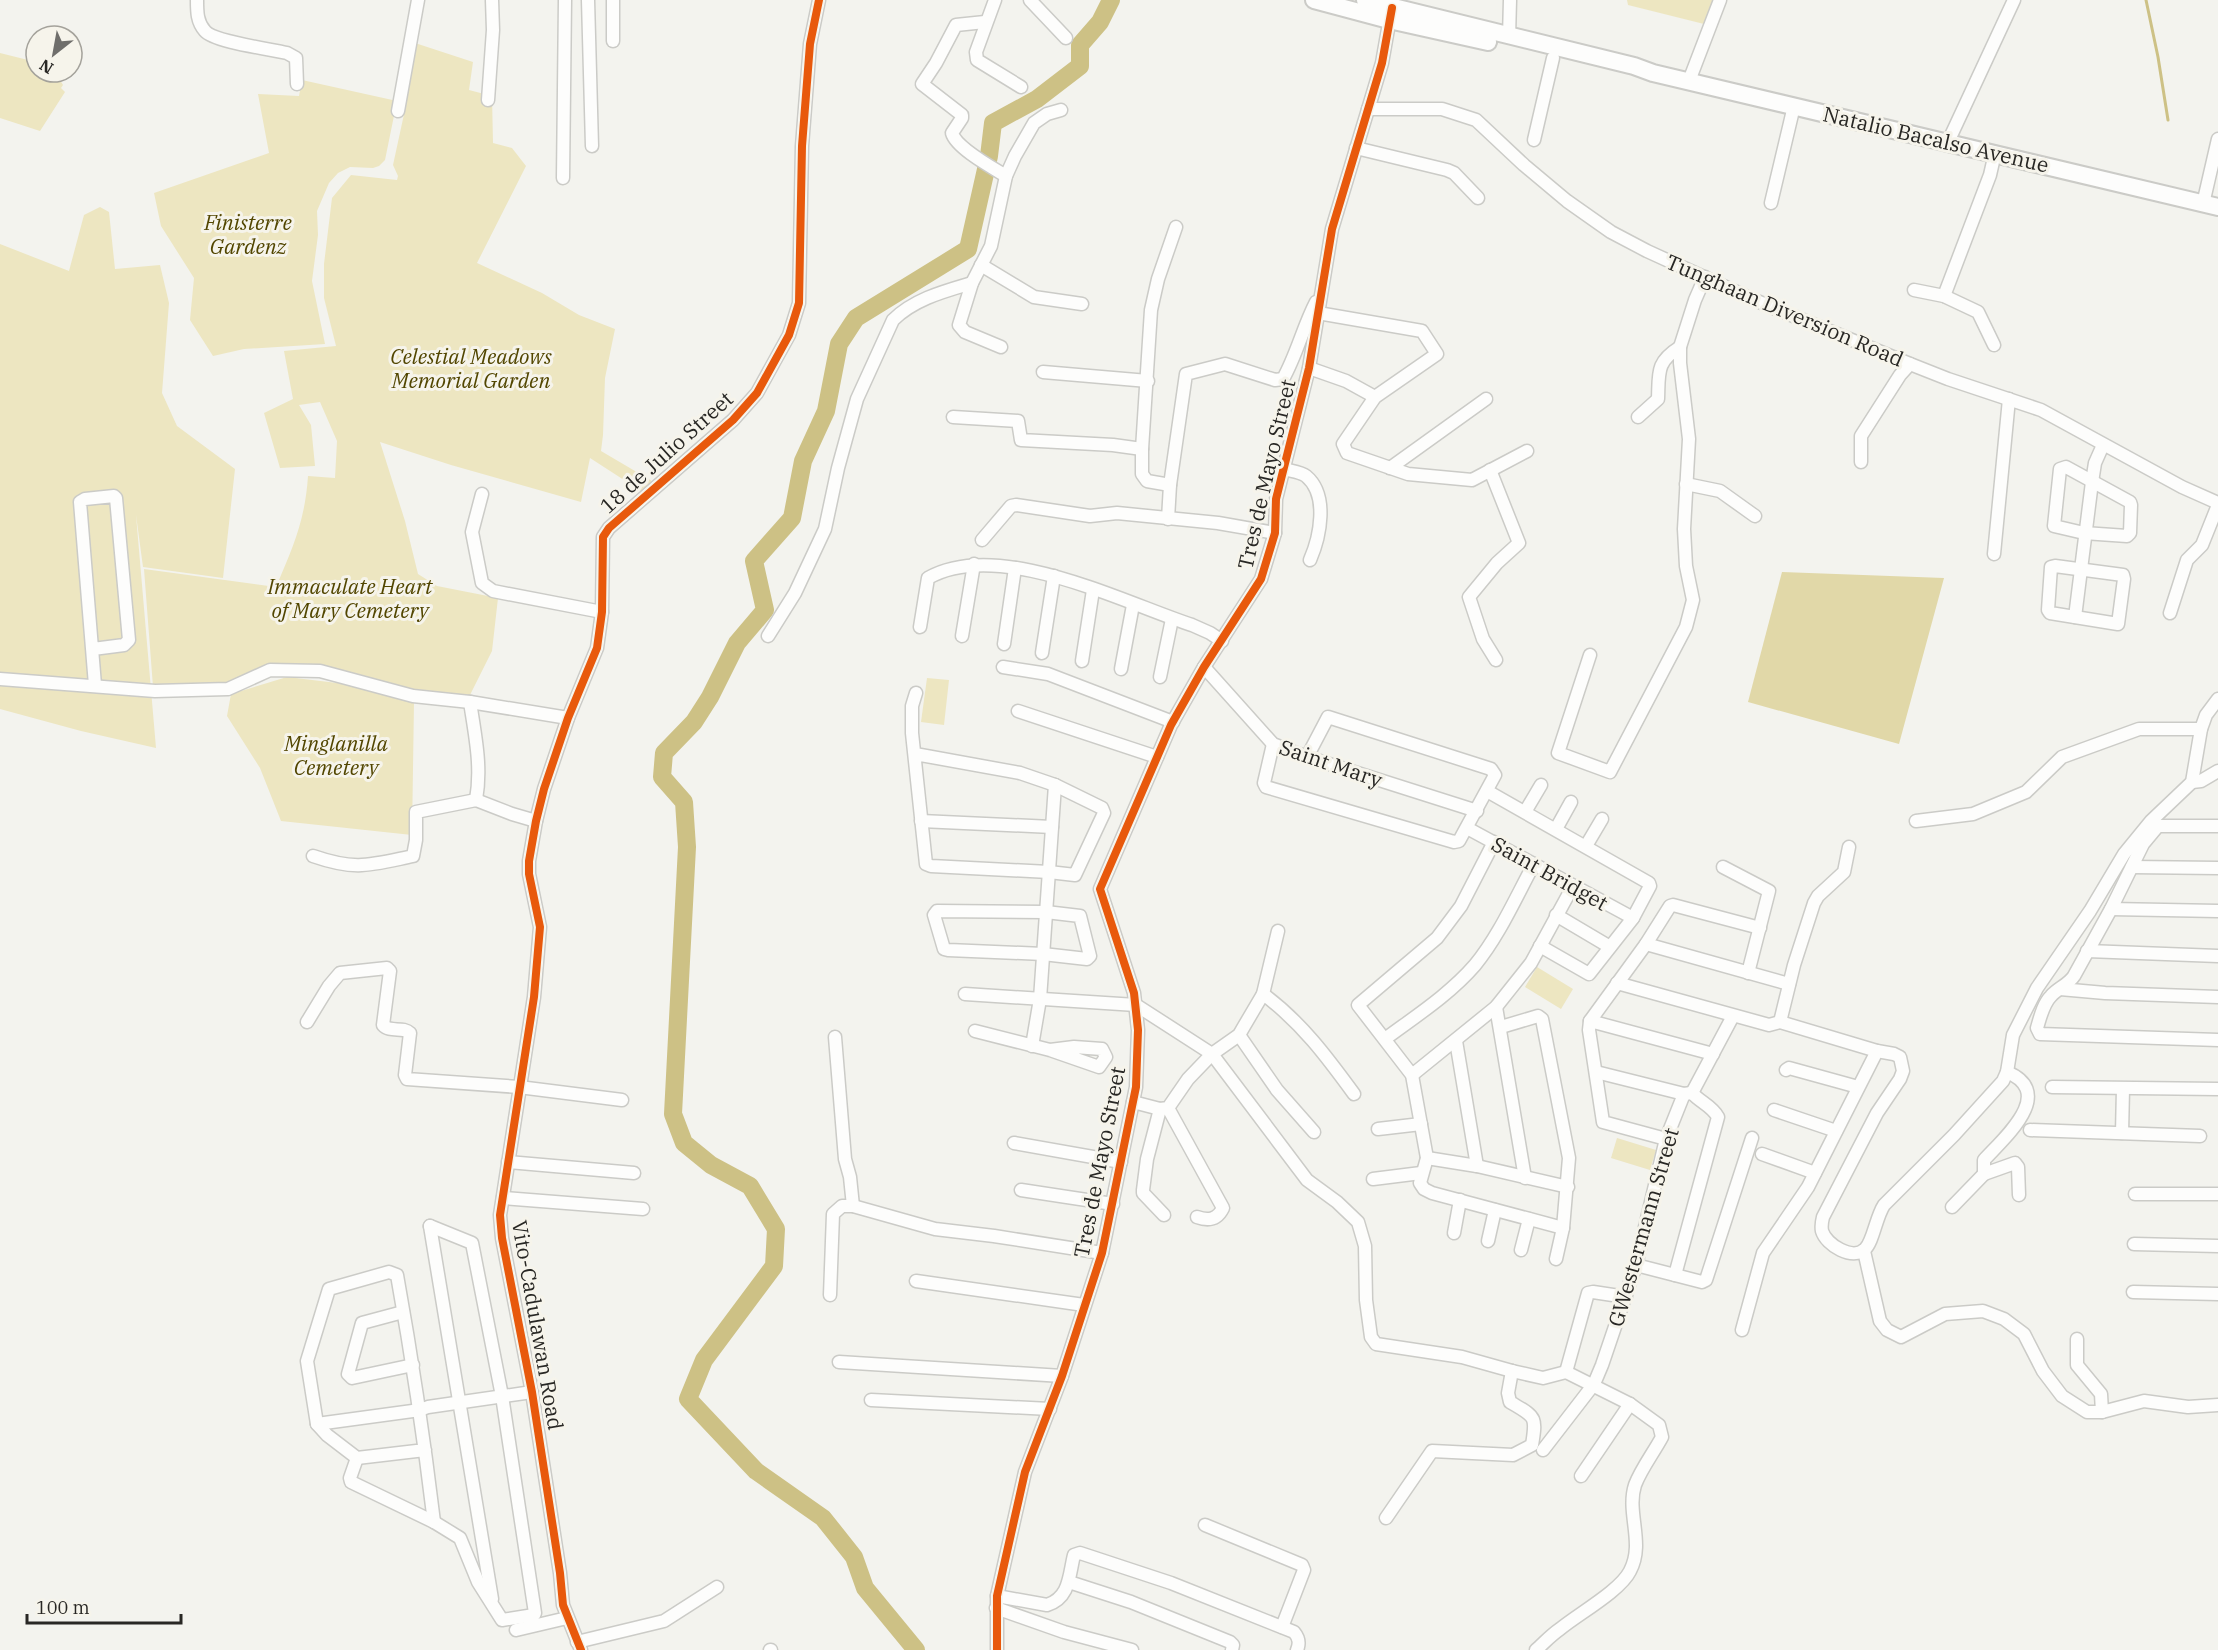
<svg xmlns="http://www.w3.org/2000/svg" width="2218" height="1650" font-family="'IBM Plex Serif',serif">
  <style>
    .green { fill: #ede6c1 }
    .forest { fill: #e1d8a8 }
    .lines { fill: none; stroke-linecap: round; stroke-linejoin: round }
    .stream { stroke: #cdc185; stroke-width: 3 }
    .river { stroke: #cdc185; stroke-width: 18 }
    .minor-casing { stroke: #cbcbc7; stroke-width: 15 }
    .highway-casing { stroke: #cbcbc7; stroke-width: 20 }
    .minor { stroke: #fdfdfc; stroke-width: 12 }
    .highway { stroke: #fdfdfc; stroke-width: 16 }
    .cycleway-casing { stroke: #f6f4eb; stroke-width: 11 }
    .cycleway { stroke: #e8590c; stroke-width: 8 }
    .labels { text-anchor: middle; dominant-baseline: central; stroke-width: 6; stroke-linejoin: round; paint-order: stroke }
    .street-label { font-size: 21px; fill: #282724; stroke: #f6f4eb }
    .park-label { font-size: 21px; font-style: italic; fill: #524600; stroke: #f6f4eb }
  </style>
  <rect width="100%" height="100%" fill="#f3f3ee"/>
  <!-- green -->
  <g class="green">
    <polygon points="1627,0 1718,0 1708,25 1628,5"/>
    <path d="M 415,43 L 473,62 L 469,90 L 492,96 L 493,143 L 512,148 L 526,166 L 477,263 L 542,293 L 579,315 L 615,329 L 605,378 L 603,435 L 601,451 L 652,481 L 641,491 L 590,458 L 581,502 L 451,465 L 380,442 L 405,521 L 418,574 L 437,586 L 498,598 L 492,651 L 469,697 L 387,685 L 343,671 L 268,668 L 229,686 L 153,687 L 144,569 L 276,587 C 293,547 305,521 308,476 L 335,478 L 337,441 L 320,402 L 299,405 L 311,425 L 315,466 L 280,468 L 264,413 L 293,399 L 284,351 L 336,346 L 324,298 L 324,264 L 332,198 L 351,175 L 397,180 L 398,176 L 393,165 L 406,105 Z"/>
    <polygon points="0,53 36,62 36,72 55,72 63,85 61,88 65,92 40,131 0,118"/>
    <polygon points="302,80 397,101 385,160 379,166 373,168 350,167 338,173 329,183 317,211 318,235 312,281 325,344 244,349 213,356 190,320 194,278 161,226 154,193 269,153 258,94 299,96"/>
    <polygon points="100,207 109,212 115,269 160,265 169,303 162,393 177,426 235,469 223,578 143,567 136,515 156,748 81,731 0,709 0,244 69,271 84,215"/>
    <polygon points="287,677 354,685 414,702 412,835 281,821 260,768 227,716 231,694"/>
    <polygon points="927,678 949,680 944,725 921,722"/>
    <polygon points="1537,967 1573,989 1561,1009 1525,987"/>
    <polygon points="1617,1138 1656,1150 1650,1170 1611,1158"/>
  </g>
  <!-- forest -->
  <polygon class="forest" points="1782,572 1944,578 1899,744 1748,702"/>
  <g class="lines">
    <!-- stream -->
    <polyline class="stream" points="2146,0 2158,57 2168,120"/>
    <!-- river -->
    <polyline class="river" points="916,1650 865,1588 854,1557 823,1518 756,1471 688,1399 704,1360 774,1266 776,1229 750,1186 711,1165 684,1143 673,1114 687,847 684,802 662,777 664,753 694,722 710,697 737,643 765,610 754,561 792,518 803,461 826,411 839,344 856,318 968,249 989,156 993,123 1037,99 1080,66 1080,45 1100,22 1111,0"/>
    <defs>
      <g id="minor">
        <path d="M 197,0 C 197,12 197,22 205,31 C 214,42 271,49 287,53 L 296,58 L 297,84"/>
        <polyline points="588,0 592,146"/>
        <polyline points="995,0 976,52 977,60 1021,87"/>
        <polyline points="1030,0 1066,38"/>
        <path d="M 985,22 L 956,25 L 936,63 L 922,84 L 962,115 L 962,118 L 952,133 C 956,148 993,168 1006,176"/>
        <polyline points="1509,37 1510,0"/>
        <polyline points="613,41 613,0"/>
        <polyline points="1689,81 1720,0"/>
        <polyline points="488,100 493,30 492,0"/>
        <polyline points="1368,109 1442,109 1476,120 1524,165 1567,201 1611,232 1647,251 1752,299 1910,364 1948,379 2041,410 2182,487 2218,503"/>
        <polyline points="398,111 418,0"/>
        <polyline points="1534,140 1553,58"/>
        <polyline points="1948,142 2014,0"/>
        <polyline points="1356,148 1447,170 1454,173 1478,198"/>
        <polyline points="563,178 565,0"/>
        <polyline points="1771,203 1794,106"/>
        <polyline points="2203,204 2218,139"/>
        <polyline points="981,265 1034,297 1082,304"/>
        <polyline points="1914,290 1944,296 1978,312 1994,345"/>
        <polyline points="1944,296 1990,175 1995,153"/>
        <polyline points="1318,313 1422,331 1437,354 1375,397 1343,444 1347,453 1408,474 1472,480 1527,451"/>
        <polyline points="1001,347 965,332 959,325 972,283 991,246 1006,176 1015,156 1034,123 1047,114 1061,110"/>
        <polyline points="1309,368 1346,381 1375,397"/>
        <polyline points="1043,372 1148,381"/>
        <polyline points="953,417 1018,421 1021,440 1113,445 1142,449"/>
        <path d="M 1638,417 L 1658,399 C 1659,372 1656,362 1680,347"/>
        <polyline points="1861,462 1861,436 1900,375 1910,364"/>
        <polygon points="2066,467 2130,502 2131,505 2130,533 2127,536 2084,533 2054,526 2060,469"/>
        <polyline points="1390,468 1486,399"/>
        <path d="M 1284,469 C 1291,471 1301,472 1306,476 C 1329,495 1320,537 1310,560"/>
        <polyline points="1490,470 1519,543 1497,563 1469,597 1483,639 1496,660"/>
        <polyline points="1686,484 1720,491 1755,516"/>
        <polyline points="1170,485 1147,481 1142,474 1142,449 1151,310 1158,279 1176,227"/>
        <polyline points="482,494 472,532 482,583 493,591 602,612"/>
        <path d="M 1168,519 L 1170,485 L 1186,374 L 1225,364 L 1275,380 L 1283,379 C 1297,354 1303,327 1316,302"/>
        <polyline points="982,540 1011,506 1016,505 1090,516 1117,513 1218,523 1275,533"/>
        <polyline points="1994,554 2009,399"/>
        <polygon points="2055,566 2123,575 2124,579 2118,624 2050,613 2048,610 2051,567"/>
        <polyline points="2170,613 2187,560 2202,545 2218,505"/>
        <polyline points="2075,617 2092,482 2095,463 2103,445"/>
        <path d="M 920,627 L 928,578 C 998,538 1122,602 1192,625 L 1210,633 L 1222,641"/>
        <path d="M 768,636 L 795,593 L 825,529 L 838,468 L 857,399 L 893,320 C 914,299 945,291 972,283"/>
        <polyline points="962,636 974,564"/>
        <polyline points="1004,644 1015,568"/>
        <polyline points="93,649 124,645 129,640 116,498 114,496 85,499 80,502 95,685"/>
        <polyline points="1042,653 1054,576"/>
        <polyline points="1590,655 1558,753 1610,772 1686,627 1693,600 1686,566 1684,529 1689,439 1680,363 1680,347 1695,300 1705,277"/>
        <polyline points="1082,661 1093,590"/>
        <polyline points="1003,667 1048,674 1173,722"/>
        <polyline points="1204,667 1273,744 1307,757 1477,811"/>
        <polyline points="1121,669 1133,605"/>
        <polyline points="1160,677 1172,619"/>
        <polyline points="0,679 155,691 228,689 270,670 320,671 413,696 470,702 568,718"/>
        <path d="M 470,702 C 475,735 482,767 476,800"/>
        <polyline points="1018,711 1157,757"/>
        <polyline points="1273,744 1264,783 1266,787 1454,842 1459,841 1495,775 1491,769 1328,717 1307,757"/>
        <polyline points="915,754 1020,773 1055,785 1102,808 1104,813 1075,875 1049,872 931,866 926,864 912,733 912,706 916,693"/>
        <polyline points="2192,782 2201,781 2218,771"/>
        <polyline points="1487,791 1649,883 1650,886 1633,918 1589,974 1540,946"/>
        <polyline points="1525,812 1541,785"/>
        <polyline points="921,821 1052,827"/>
        <polyline points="1916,821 1973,814 2026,792 2062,757 2139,729 2201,729"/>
        <path d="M 2218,826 L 2158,826 L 2143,844 L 2111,909 L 2074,976 C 2068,985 2058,988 2051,996 C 2043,1004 2040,1018 2037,1028 L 2040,1034 L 2218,1040"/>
        <polyline points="1467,828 1633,918"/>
        <polyline points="1556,829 1571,802"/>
        <polyline points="1494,842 1461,906 1437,938 1358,1005 1412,1075 1427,1158 1420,1183 1424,1189 1432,1193 1563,1228"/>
        <polyline points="1586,846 1602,819"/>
        <path d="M 313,856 C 356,871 370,865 413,856 L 416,840 L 416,812 L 476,800 L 512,814 L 536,821"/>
        <polyline points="1723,867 1769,891 1748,973"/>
        <polyline points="2132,867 2218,868"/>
        <polyline points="2111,909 2218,911"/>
        <polygon points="937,911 1046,912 1080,916 1090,956 1087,959 1043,954 948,950 944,949 934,915"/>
        <polyline points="1556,915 1610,947"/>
        <polyline points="1646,944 1789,984"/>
        <polyline points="2087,951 2218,956"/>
        <path d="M 1617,983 L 1769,1025 L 1780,1022 L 1877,1051 L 1894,1054 L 1900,1057 L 1903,1071 L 1900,1079 L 1877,1113 L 1823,1217 C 1822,1221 1821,1226 1822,1231 C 1826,1245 1853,1261 1865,1249 C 1873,1242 1876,1217 1884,1205 L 1954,1135 L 2003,1081 L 2007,1072 L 2013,1035 L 2037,988 L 2090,911 L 2124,854 L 2151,821 L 2192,782 L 2201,729 L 2206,715 L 2218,699"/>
        <polyline points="2060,989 2105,993 2218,997"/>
        <path d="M 965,994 L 1136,1005 L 1212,1054 L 1307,1180 L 1337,1202 L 1358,1222 L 1365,1246 L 1366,1300 L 1371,1337 L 1376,1344 L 1462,1357 L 1512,1371 L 1543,1378 L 1566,1372 L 1630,1404 L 1659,1425 L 1662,1437 C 1654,1452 1641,1469 1635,1485 C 1626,1513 1645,1543 1630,1571 C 1620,1591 1578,1614 1560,1629 C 1551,1635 1544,1643 1536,1650"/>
        <path d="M 1263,994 C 1301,1022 1327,1057 1354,1094"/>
        <polyline points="1496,1007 1525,1178"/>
        <polyline points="1590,1021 1713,1054"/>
        <path d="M 307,1022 L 329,986 L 340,973 L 387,968 L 390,971 L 383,1025 C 390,1033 403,1026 410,1033 L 405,1075 L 407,1079 L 519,1087 L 622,1100"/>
        <polyline points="1780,1022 1794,965 1814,903 1818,896 1844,872 1849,847"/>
        <polyline points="1501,1027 1538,1016 1542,1019 1569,1158 1563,1228 1556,1259"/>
        <polyline points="975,1031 1050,1050 1099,1067 1106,1057 1102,1049 1074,1047 1050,1050"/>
        <polyline points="1239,1035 1277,1090 1314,1132"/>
        <polyline points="835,1037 845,1159 850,1177 853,1206"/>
        <path d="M 1385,1039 C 1416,1016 1450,994 1475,965 C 1499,936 1516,897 1534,864"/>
        <polyline points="1456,1041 1477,1166"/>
        <polyline points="1032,1046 1040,999 1055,785"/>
        <polyline points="1786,1070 1789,1068 1858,1087"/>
        <polyline points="1596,1072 1684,1094 1691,1093"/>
        <path d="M 2007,1072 C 2057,1093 2004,1138 1984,1160 L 1984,1174 L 2015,1163 L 2018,1167 L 2019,1195"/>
        <polyline points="1412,1075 1496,1007 1531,963 1573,886"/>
        <polyline points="2052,1087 2218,1089"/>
        <polyline points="1692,1093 1733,1016"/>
        <polyline points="1133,1102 1160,1109 1168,1108 1188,1079 1212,1054 1239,1035 1243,1028 1263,994 1278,931"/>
        <path d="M 1168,1108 L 1223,1208 C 1217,1220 1208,1221 1197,1217"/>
        <polyline points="1160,1109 1147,1159 1143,1190 1143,1193 1164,1215"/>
        <polyline points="1774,1110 1836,1131"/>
        <polyline points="1378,1129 1421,1124"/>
        <polyline points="2030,1130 2200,1136"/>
        <polyline points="2122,1133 2123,1089"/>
        <polyline points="1666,1139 1603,1122 1589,1030 1590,1021 1646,944 1670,906 1673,905 1760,928"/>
        <polyline points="1014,1143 1121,1162"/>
        <polyline points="1762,1154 1815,1173"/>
        <polyline points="1427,1158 1477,1166 1568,1187"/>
        <polyline points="508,1162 634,1173"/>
        <polyline points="1373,1179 1421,1173"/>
        <polyline points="1021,1190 1113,1204"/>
        <polyline points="2135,1194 2218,1194"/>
        <polyline points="503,1198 643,1209"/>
        <polyline points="1952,1207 1984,1174"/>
        <polyline points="430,1226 492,1599"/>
        <polyline points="1454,1233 1460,1200"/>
        <polyline points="1488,1241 1495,1210"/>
        <polyline points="2134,1244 2218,1246"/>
        <polyline points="1521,1250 1529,1219"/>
        <polyline points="1864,1251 1880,1321 1887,1330 1901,1337 1945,1314 1983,1311 2004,1319 2024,1334 2043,1371 2062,1396 2087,1412 2102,1412 2144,1401 2188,1407 2218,1405"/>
        <polyline points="1636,1265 1702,1282 1706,1280 1752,1138"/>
        <path d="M 1675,1275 L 1718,1117 C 1712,1106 1700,1102 1692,1093"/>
        <polyline points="916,1281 1084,1305"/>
        <polyline points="2133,1292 2218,1294"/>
        <polyline points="830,1295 833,1214 842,1206 853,1206 935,1229 994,1236 1102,1253"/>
        <polyline points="403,1312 362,1323 348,1374 352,1378 413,1365"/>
        <polyline points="1742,1330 1763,1253 1808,1187 1877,1051"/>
        <polyline points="2077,1339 2077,1365 2101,1394 2102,1412"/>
        <polyline points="839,1362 1062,1376"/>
        <polyline points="1566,1372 1588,1293 1593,1292 1626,1297"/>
        <polyline points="871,1400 1050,1409"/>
        <polyline points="317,1424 420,1410 428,1407 532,1392"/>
        <path d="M 425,1450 L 357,1458 L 327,1435 L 317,1424 L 307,1361 L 329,1289 L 389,1272 L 397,1275 C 412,1358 424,1439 434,1522"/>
        <polyline points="1543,1450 1594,1384 1602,1365 1636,1265 1666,1139 1684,1094"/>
        <polyline points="357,1458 350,1478 351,1482 434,1522 460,1538 478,1582 502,1620 534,1615 535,1613 502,1396 472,1243 430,1226"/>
        <polyline points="1581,1476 1630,1404"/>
        <path d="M 1386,1518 L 1432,1451 L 1513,1455 L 1532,1445 C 1537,1415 1535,1417 1510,1402 L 1508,1393 L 1512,1371"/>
        <polyline points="1205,1525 1302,1565 1304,1570 1282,1627"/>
        <polyline points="1069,1582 1131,1602 1230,1642 1233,1645 1232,1650"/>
        <path d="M 997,1596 L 1047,1605 C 1070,1598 1069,1575 1074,1555 L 1080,1553 L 1171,1583 L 1294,1632 C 1299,1638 1300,1643 1297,1650"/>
        <polyline points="996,1608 1064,1632 1132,1650"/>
        <polyline points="516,1630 567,1618"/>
        <polyline points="577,1642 664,1621 717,1587"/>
        <polyline points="581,1650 563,1605 560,1573 532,1392 502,1238 500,1215 534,997 540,927 529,874 529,861 536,821 544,789 568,718 597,648 602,612 603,537 609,528 733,420 757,393 789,335 799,303 802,146 810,44 819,0"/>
        <polyline points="770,1650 771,1650"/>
        <polyline points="997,1650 997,1596 1025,1472 1062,1376 1102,1253 1136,1087 1138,1030 1134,993 1100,889 1171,725 1204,667 1261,579 1275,533 1276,499 1309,368 1332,229 1382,63 1391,12"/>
      </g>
      <g id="highway">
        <polyline points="1314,0 1389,20 1488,42"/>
        <polyline points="1365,0 1634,66 1653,73 2218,207"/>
      </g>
    </defs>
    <!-- minor casing -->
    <use href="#minor" class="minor-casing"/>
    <!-- highway casing -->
    <use href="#highway" class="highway-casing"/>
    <!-- minor -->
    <use href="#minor" class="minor"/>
    <!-- highway -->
    <use href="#highway" class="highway"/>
    <defs>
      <g id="cycleway">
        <polyline points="581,1650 563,1605 560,1573 532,1392 502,1238 500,1215 534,997 540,927 529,874 529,861 536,821 544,789 568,718 597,648 602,612 603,537 609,528 733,420 757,393 789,335 799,303 802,146 810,44 819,0"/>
        <polyline points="997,1650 997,1596 1025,1472 1062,1376 1102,1253 1136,1087 1138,1030 1134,993 1100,889 1171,725 1204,667 1261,579 1275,533 1276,499 1309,368 1332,229 1382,63 1392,8"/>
      </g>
    </defs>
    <!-- cycleway casing -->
    <use href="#cycleway" class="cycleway-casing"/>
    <!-- cycleway -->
    <use href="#cycleway" class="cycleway"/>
  </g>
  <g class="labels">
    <!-- street labels -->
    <g class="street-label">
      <text transform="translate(1936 139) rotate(13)">Natalio Bacalso Avenue</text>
      <text transform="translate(1785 310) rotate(23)">Tunghaan Diversion Road</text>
      <text transform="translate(666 452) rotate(-42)">18 de Julio Street</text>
      <text transform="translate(1266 474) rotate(-77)">Tres de Mayo Street</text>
      <text transform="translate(1331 763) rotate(19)">Saint Mary</text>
      <text transform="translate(1550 873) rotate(29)">Saint Bridget</text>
      <text transform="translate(1099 1162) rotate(-79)">Tres de Mayo Street</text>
      <text transform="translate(1643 1227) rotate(-74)">GWestermann Street</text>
      <text transform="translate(538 1325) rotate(80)">Vito-Cadulawan Road</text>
    </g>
    <!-- park labels -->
    <g class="park-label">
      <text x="248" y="222">Finisterre<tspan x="248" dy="24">Gardenz</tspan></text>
      <text x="471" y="356">Celestial Meadows<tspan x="471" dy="24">Memorial Garden</tspan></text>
      <text x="350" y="586">Immaculate Heart<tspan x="350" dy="24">of Mary Cemetery</tspan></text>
      <text x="336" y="743">Minglanilla<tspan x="336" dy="24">Cemetery</tspan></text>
    </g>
  </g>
  <!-- north arrow -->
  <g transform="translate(54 54) rotate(211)"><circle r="28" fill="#f6f4eb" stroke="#a4a29b" stroke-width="1.5"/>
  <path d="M0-4.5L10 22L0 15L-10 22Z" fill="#6f6e6b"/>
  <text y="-9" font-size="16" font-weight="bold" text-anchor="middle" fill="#282724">N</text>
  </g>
  <!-- scale -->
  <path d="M27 1614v9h154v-9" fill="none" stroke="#282724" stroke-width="3"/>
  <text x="36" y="1614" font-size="18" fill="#282724" stroke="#f6f4eb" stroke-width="4.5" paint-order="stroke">100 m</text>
</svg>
